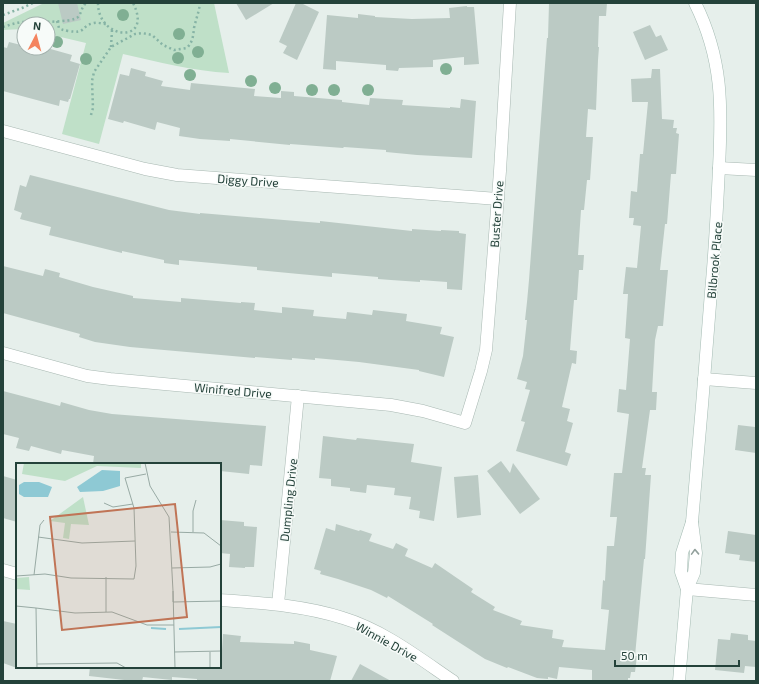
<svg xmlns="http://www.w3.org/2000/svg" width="759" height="684" font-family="'Exo 2',sans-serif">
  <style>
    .green { fill: #bfe0c8 }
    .building { fill: #bbcac4 }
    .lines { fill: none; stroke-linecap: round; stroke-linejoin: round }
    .street-casing { stroke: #a8b8b2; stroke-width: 13 }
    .secondary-casing { stroke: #a4bbb3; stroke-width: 13 }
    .path { stroke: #86b3a5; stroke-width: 2.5; stroke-dasharray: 2 3; stroke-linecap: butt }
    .street { stroke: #fff; stroke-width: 12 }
    .secondary { stroke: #fff; stroke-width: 12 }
    .tree { fill: #80af93 }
    .oneway { stroke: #92a09c }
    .labels { text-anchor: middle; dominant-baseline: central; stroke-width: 3; stroke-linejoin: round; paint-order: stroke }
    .street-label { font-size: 12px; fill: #24423a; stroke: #f7fbf9 }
    .inset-river { fill: none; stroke: #8ec9d4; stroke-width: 2 }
    .inset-road { fill: none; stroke: #98aaa4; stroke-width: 1 }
    .view { fill: #c07456; fill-opacity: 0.15; stroke: #c07456; stroke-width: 2 }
    .inset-edge { fill: none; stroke: #24423a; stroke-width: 2 }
  </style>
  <rect width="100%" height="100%" fill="#e6efeb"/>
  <!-- green -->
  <path class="green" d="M 44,3 L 214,3 L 229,73 C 193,71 158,62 123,54 L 99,144 L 62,134 L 86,43 L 48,34 L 48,24 L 24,24 L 24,29 L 3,30 L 3,23 Z"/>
  <!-- building -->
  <g class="building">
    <polygon points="58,3 77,3 81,20 63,24"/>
    <polygon points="236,3 274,3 246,20"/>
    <polygon points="296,3 301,3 319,12 297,60 283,53 287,46 279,42"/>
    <polygon points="549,3 607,3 606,16 599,16 598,47 599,47 598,60 596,110 588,109 586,137 593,137 590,180 587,180 584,210 581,210 578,255 584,255 583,270 579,270 577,300 574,300 570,350 577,351 576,364 572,363 562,407 570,409 567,421 573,423 565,452 571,454 567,466 516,451 525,422 521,421 530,390 525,389 527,382 517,379 523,356 527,320 525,320 527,302 529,280 547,38 548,38"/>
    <polygon points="467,6 467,7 474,7 479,64 464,65 464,57 433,60 433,67 399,68 398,71 386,70 386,65 336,61 336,70 323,69 327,15 358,18 358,14 375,16 375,17 412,19 450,18 449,8"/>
    <polygon points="650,25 656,37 661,35 668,50 645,60 633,32"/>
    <polygon points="9,42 21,45 20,48 47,48 72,55 70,61 80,64 70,99 69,99 68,102 60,100 59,106 3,91 3,47 7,48"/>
    <polygon points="131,68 146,72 145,76 163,81 161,86 190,90 191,83 255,89 254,96 281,98 281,91 294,92 294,96 342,100 342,102 369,105 370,98 403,100 402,105 450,108 450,107 460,108 461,99 476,101 472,158 417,155 386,152 386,150 344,147 343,148 290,144 290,145 230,139 230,141 200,139 179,136 180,128 157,122 155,130 124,121 123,123 108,119 120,74 129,76"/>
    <polygon points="652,69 660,69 662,119 674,120 673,128 677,128 676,133 679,134 676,174 671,174 667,224 665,224 660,270 668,270 663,326 658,326 655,340 652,392 657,392 656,410 650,410 642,468 646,468 645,475 651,475 645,559 644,559 635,656 637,656 635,672 631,672 630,678 628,678 628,681 592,681 592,670 559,667 557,679 548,677 548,679 537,678 508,667 507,668 485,659 432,625 433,624 388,596 387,598 371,590 338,579 320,574 321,571 314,569 326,528 335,531 336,524 359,531 360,530 372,534 369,541 393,549 396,543 408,549 405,556 432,568 435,563 473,589 471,592 495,607 493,610 522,621 520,625 553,630 552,638 564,640 562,647 605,650 609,610 601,609 603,580 605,581 607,546 614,546 617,517 610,517 614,473 622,473 629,414 617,412 619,389 626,390 630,339 625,338 628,294 623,294 626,267 637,268 641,226 633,225 634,218 629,218 631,191 637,192 640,154 643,154 648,102 632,102 631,79 651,78"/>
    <polygon points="30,175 169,210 200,214 200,213 320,223 320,221 412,231 412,229 441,231 441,230 459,231 459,233 466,234 462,290 447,289 447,282 420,280 420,282 391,280 378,279 378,277 332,273 332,277 299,274 257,270 257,267 179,260 179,265 164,263 164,260 122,251 122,253 49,235 51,227 20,219 22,213 14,210 20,185 26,187"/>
    <polygon points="3,266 43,276 45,269 60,273 59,277 93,287 133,296 133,298 181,302 181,298 241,303 241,302 255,303 254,310 282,313 282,307 314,310 313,316 346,319 347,312 372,315 373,310 407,314 406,321 442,327 440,334 454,337 444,377 419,371 419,370 359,362 315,358 315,360 292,358 292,360 255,357 255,358 130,347 95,342 79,337 80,334 3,313"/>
    <polygon points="3,391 60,406 61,402 89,410 112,414 266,426 262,466 250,465 249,474 220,471 220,464 93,464 94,456 62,450 61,454 31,446 29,451 16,448 19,438 3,434"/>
    <polygon points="738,425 755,427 756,453 735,450"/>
    <polygon points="323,436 356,440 357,438 414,444 411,462 442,467 434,521 419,518 420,511 409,509 411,497 394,495 395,488 367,485 366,493 350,491 350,488 331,486 331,479 319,478"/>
    <polygon points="501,461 510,473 513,463 540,499 520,514 487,471"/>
    <polygon points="478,475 481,515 457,518 454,477"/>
    <polygon points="3,476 17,480 17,522 3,518"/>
    <polygon points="220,520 244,522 244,526 257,527 254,567 245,567 245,568 229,567 230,554 220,553"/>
    <polygon points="728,531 756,535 756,562 739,560 740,555 725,553"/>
    <polygon points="3,621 17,624 17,668 3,663"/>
    <polygon points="731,633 748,635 748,640 756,641 756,667 745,666 744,673 715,670 718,639 730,640"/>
    <polygon points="223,634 241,636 240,642 294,644 294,641 310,644 310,650 337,656 330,681 197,681 197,679 172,677 172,680 143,677 142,681 133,681 89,676 90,667 221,667"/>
    <polygon points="360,664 391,681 351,681"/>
  </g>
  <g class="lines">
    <defs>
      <g id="street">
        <polyline points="3,131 145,169 177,175 498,199"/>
        <polyline points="719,168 756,170"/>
        <polyline points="3,353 87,376 110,379 391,405 423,411 465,423 481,371 486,350 500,171 510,3"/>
        <polyline points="704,379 756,383"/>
        <polyline points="3,570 17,574"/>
        <polyline points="687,589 756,595"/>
        <path d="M 220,600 C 261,603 303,605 343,618 C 383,630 419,658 453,681"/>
        <polyline points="278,604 298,396"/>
      </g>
      <g id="secondary">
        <path d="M 692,522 C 699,445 705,369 711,292 C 715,251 717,210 719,168 C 722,107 723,59 695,3"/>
        <polyline points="679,681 687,589 694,573 696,553 692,522 682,553 681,572 687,589"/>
      </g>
    </defs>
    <!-- street casing -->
    <use href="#street" class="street-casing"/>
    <!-- secondary casing -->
    <use href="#secondary" class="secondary-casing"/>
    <!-- path -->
    <g class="path">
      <path d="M 98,3 C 98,41 154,44 133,3"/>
      <polyline points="3,15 22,8 33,3"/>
      <path d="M 57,21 L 59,28 C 62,30 64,30 68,31 C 87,34 80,26 94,23 C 98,22 103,24 107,24"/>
      <path d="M 3,27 C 9,25 15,23 22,22 C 31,22 73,23 78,17 C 82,12 81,8 86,3"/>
      <polyline points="111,47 112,30"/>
      <path d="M 91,115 L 93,108 L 92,81 L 94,72 L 111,47 L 135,34 L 142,33 L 152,35 L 163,45 L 174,50 L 187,48 C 193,41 193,37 194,28 C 196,19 199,12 200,3"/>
    </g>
    <!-- street -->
    <use href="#street" class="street"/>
    <!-- secondary -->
    <use href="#secondary" class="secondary"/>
  </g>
  <!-- trees -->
  <g class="tree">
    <circle cx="123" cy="15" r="6"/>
    <circle cx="179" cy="34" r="6"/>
    <circle cx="57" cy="42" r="6"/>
    <circle cx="198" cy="52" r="6"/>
    <circle cx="178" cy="58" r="6"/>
    <circle cx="86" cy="59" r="6"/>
    <circle cx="446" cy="69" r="6"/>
    <circle cx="190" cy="75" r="6"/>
    <circle cx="251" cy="81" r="6"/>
    <circle cx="275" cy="88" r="6"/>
    <circle cx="312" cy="90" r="6"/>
    <circle cx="334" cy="90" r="6"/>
    <circle cx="368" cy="90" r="6"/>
  </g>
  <!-- one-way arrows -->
  <defs><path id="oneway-chevron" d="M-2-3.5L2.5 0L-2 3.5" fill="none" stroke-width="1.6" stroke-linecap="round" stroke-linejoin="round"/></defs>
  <use class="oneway" href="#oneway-chevron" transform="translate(695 552) rotate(-92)"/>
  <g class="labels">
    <!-- street labels -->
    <g class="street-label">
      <text transform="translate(248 180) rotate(4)">Diggy Drive</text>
      <text transform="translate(496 214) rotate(-86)">Buster Drive</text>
      <text transform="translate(714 260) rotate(-85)">Bilbrook Place</text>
      <text transform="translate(233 390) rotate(5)">Winifred Drive</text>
      <text transform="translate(288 500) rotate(-84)">Dumpling Drive</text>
      <text transform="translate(387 641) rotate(29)">Winnie Drive</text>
    </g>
  </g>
  <!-- overview -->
  <g transform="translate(16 463)">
    <rect width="205" height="205" fill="#e6efeb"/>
    <path d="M 8,0 L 125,0 L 125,5 L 81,3 L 49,18 L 6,11 ZM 67,34 L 73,62 L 55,61 L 53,76 L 47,75 L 49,60 L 34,58 ZM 13,114 L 14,127 L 0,126 L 0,115 Z" fill="#bfe0c8"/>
    <path d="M 86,7 L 104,8 L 104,23 L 87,28 L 64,29 L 61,24 ZM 8,19 L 23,19 L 36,24 L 32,34 L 8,34 L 3,31 L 3,22 Z" fill="#8ec9d4"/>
    <path class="inset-river" d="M 42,0 L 58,0M 158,0 L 171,0M 135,165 L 150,166M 163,166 L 205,164"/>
    <path class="inset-road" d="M 129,0 L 134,23 L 153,54 L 157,128M 88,40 L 97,44 L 117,41M 155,69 L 188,70 L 205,83M 177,69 L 177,48 L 180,37M 22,74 L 66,80 L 119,78M 156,105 L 194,104 L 205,101M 18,112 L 24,62 L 28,57M 0,113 L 29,111 L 55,115 L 118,116 L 120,103 L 118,45 L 109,15 L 130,11M 90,114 L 90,149M 157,139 L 157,128 L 159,205M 157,139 L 205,138M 0,143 L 20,145 L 21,205M 20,145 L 59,150 L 96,149 L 131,162 L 158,162M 158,189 L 205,188M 194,189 L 194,205M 21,201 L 101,200 L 110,205"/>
    <path class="view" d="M 159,41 L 171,154 L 46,167 L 34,54 Z"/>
    <rect width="205" height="205" class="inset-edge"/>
  </g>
  <!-- border -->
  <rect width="759" height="684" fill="none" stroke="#24423a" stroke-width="8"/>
  <!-- north arrow -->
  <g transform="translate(36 36) rotate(6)"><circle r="19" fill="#f7fbf9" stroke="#a3b1ad"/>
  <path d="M0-3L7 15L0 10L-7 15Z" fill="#f4845f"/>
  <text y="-6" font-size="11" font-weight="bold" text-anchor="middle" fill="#24423a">N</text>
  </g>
  <!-- scale -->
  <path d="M615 660v6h124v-6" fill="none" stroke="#24423a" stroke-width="2"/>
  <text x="621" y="660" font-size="12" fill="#24423a" stroke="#f7fbf9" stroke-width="3" paint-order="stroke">50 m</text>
</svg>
